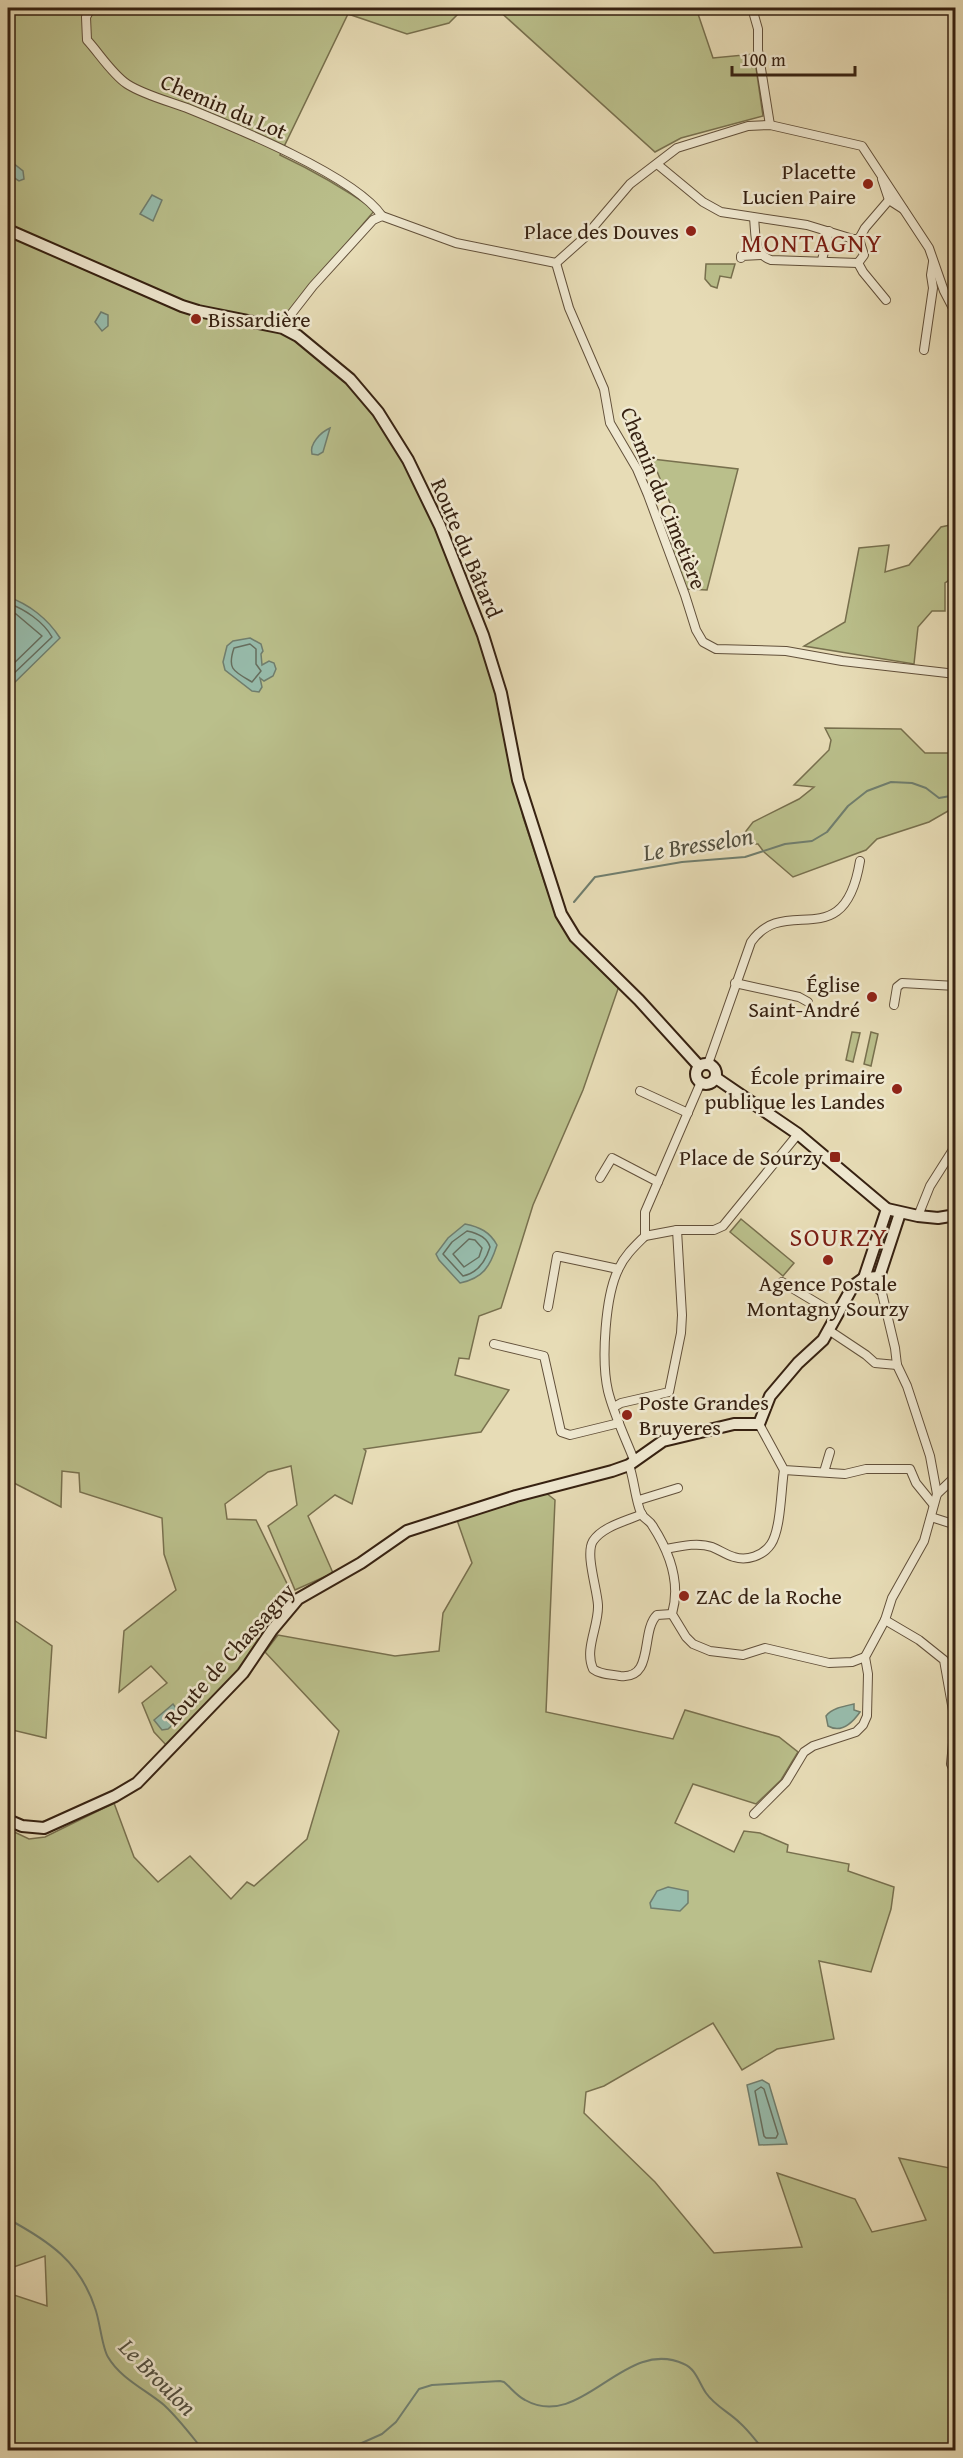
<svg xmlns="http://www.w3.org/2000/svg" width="963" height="2458" font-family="'Gentium Book Plus',serif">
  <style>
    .green { fill: #babf8b; stroke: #78704e; stroke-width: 1.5 }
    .water { fill: #97bcac; stroke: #707e6e; stroke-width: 1.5 }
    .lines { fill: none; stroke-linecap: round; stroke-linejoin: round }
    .shore { stroke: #666e5e; stroke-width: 1.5 }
    .stream { stroke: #707e6e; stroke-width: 2 }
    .street-casing { stroke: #62503a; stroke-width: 10 }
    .secondary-casing { stroke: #362111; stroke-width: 14 }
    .street { stroke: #efe8d0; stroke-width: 8 }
    .secondary { stroke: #efe8d0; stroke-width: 10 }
    .poi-dot { fill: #8f2418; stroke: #efe8d0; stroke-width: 2 }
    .labels { text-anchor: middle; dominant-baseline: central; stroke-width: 5; stroke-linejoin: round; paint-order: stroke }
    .street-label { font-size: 22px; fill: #362111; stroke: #efe8d0 }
    .poi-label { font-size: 22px; fill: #362111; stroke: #efe8d0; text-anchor: end }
    .water-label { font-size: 24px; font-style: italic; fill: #535040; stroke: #efe8d0 }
    .quarter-label { font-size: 26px; letter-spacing: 1.5px; fill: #7a1f14; stroke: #efe8d0 }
  </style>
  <rect width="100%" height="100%" fill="#e7dcb6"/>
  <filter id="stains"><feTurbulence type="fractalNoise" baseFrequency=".00333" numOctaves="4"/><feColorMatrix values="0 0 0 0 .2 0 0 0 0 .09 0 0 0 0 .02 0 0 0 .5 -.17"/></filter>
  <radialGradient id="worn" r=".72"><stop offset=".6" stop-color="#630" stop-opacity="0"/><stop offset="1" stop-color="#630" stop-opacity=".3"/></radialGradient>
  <!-- green -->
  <g class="green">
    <path d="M 8,8 L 464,8 L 449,23 L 407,34 L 348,14 L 280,155 C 314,171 345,189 375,210 L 281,320 L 297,340 L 347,382 L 382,423 L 413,478 L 434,523 L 469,608 L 497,694 L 523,817 L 545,884 L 558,916 L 619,986 L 583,1090 L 533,1205 L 501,1308 L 479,1316 L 469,1359 L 459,1358 L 455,1375 L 509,1390 L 481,1432 L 364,1449 L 366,1451 L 352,1504 L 335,1495 L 308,1516 L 333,1573 L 295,1590 L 268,1526 L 297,1505 L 291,1466 L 268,1472 L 225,1504 L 227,1519 L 256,1520 L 293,1596 L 268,1627 L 240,1669 L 167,1746 L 154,1732 L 142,1703 L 167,1683 L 151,1666 L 119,1692 L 124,1631 L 176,1590 L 164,1554 L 162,1518 L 80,1492 L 79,1473 L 62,1471 L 61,1507 L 8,1480 Z"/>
    <polygon points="496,8 696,8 713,58 754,54 763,116 681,138 655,152"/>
    <polygon points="706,264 735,264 731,278 720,276 717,288 711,286 705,279"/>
    <polygon points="652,459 738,469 707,590 686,589 670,546 681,530"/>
    <polygon points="955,524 955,576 945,583 945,611 932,611 918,627 914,664 804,646 845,622 859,548 889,545 885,572 909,565 941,527"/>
    <polygon points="825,728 901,729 925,753 955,753 955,807 929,822 877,839 866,850 793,877 764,852 758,844 736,844 753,822 799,799 814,787 794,785 829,750 831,740"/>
    <polygon points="852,1032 860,1033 853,1062 846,1060"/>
    <polygon points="871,1032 878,1034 871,1066 864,1064"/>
    <polygon points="741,1219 794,1263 783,1276 730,1232"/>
    <polygon points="546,1493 555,1500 546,1712 673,1739 685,1710 779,1737 798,1752 781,1780 756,1804 693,1784 675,1823 734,1852 744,1831 760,1833 788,1845 787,1852 849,1864 848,1871 894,1887 891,1909 871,1972 819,1961 834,2039 777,2049 742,2070 713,2023 604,2086 586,2092 584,2113 655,2182 714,2253 802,2247 777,2173 855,2199 872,2232 926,2220 899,2158 955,2169 955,2450 8,2450 8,2293 47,2306 45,2256 8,2269 8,1829 29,1839 45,1837 114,1803 134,1857 158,1882 190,1856 231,1899 247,1882 254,1886 307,1839 339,1731 265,1652 278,1635 395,1656 439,1651 443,1613 472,1563 457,1520"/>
    <polygon points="8,1616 52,1646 46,1738 8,1729"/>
  </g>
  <!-- water -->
  <g class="water">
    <polygon points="8,159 23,171 24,179 19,181 8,174"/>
    <polygon points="152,195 162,200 153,221 140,214"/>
    <polygon points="101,312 108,315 108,326 102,331 95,322"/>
    <path d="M 330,428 L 323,452 L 318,455 L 312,454 C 309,444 321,432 330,428 Z"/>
    <path d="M 8,597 C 29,604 48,619 60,638 L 8,689 Z"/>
    <polygon points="250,638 261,644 263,651 261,654 262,665 269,661 274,663 276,669 273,676 264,681 260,678 262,687 259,692 252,691 225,670 223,662 227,646 233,641"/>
    <path d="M 465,1224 C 480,1227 490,1232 497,1245 C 490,1267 483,1278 460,1283 L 439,1260 L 436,1254 L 448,1238 Z"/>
    <polygon points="173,1704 182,1716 168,1729 162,1730 154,1720"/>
    <path d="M 854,1704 L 854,1710 L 860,1712 C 853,1722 842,1734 828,1726 L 826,1716 C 832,1708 845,1706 854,1704 Z"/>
    <polygon points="668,1887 688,1891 688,1903 680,1911 651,1908 650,1903 657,1891"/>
    <polygon points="762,2080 769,2084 787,2144 759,2145 747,2085"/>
  </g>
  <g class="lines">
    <!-- shore -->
    <g class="shore">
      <path d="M 8,603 C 24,609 43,621 52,637 L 8,679"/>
      <polyline points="8,611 16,614 42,636 8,669"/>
      <path d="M 250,644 L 256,649 L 256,664 L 261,671 L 252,682 C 233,671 227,669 234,648 Z"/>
      <path d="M 467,1231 C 477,1233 487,1237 490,1247 C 486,1260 478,1273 463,1276 L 443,1254 L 452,1242 Z"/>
      <polygon points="469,1239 475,1240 482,1248 479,1257 464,1267 453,1254"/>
      <polygon points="761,2087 764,2089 778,2134 776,2138 766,2138 764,2136 755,2091"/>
    </g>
    <!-- stream -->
    <g class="stream">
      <polyline points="574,902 595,877 682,862 745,857 785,844 812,841 827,832 848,806 867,791 891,782 912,783 926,788 939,798 956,795"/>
      <path d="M 8,2219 C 49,2241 80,2262 95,2308 C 100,2321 102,2348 108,2357 C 120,2378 146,2390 164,2405 C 179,2419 190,2434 203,2450"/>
      <path d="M 346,2450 L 382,2434 L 396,2422 L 419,2389 L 432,2385 L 500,2381 L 504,2382 C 511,2388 517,2396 525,2400 C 582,2432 624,2336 684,2364 C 696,2369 699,2383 706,2393 C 715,2406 729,2412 740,2423 C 749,2431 756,2441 764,2450"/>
    </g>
    <defs>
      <g id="street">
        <path d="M 91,8 L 86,17 L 87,40 C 99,53 112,74 127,84 C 144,95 168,101 187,108 C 234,127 355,176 382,216"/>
        <polyline points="752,8 758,29 758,50 770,125"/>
        <polyline points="657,164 703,202 721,212 807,225 853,239 859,239 865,228 889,200 903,209"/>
        <polyline points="882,179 889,200"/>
        <path d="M 754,218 C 756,235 753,254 771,260 L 858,263 L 864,255 L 859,239"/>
        <polyline points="741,258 741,256 761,255"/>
        <polyline points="822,260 829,231"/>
        <polyline points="556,263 569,308 604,389 610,423 637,469 648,495 685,595 696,630 703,642 716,649 786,651 842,661 956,674"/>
        <polyline points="556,263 584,238 630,184 677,148 748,126 770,125 862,146 929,248 944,291 956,314"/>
        <polyline points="858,263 863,272 886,300"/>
        <polyline points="283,328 285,322 313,286 373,220 382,216 456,243 556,263"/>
        <polyline points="924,350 933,288 931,275 933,262"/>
        <polyline points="735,983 799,997 808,1002"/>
        <polyline points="894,1005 897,987 902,983 956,986"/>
        <path d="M 708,1064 L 751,942 C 786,892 844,958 860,861"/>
        <polyline points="701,1082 645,1212 645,1236 677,1230 714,1230 723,1226 798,1134"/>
        <polyline points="640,1091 688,1113"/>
        <polyline points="600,1178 612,1158 658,1182"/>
        <polyline points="918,1216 930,1186 956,1145"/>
        <polyline points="782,1282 837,1315"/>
        <polyline points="881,1289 895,1348 897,1365 907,1386 930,1456 937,1494"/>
        <polyline points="548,1307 557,1256 618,1269"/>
        <polyline points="830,1331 866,1355 875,1363 897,1365"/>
        <polyline points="494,1344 544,1356 561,1432 570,1435 619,1423"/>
        <polyline points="614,1407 621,1403 669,1392 681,1333 682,1315 677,1230"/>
        <polyline points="759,1424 784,1470 845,1474 866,1469 910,1469 916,1483 933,1504"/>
        <path d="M 634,1460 C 625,1437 614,1415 608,1391 C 601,1361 605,1295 619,1268 C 625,1255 635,1246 645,1236"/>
        <path d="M 629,1465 C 634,1478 636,1505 642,1515 C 645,1519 650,1521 652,1525 C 669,1551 681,1583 672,1614 L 686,1637 L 693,1644 L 710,1651 L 743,1655 L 765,1648 L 829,1663 L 852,1662 L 865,1657"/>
        <polyline points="824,1472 830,1452"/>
        <polyline points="956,1476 937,1494 924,1541 892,1598 885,1620 919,1640 944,1660 955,1722 951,1764 956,1774"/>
        <polyline points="639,1500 678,1488"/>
        <path d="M 642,1514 C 627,1521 603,1526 593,1541 C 585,1554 597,1588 598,1605 C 599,1626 584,1649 593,1669 C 601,1675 610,1674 620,1676 C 655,1680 640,1631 657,1615 L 672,1614"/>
        <polyline points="931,1517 956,1525"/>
        <path d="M 666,1549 C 681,1546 698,1542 712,1547 C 720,1550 726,1555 734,1557 C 747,1561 763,1556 771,1544 C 781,1529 781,1489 784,1470"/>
        <polyline points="754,1814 786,1782 804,1752 813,1746 856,1732 863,1725 867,1716 868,1674 865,1657 885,1620"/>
      </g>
      <g id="secondary">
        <polyline points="8,230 182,306 198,311 283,328 298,336 350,379 378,412 408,460 440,526 483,635 501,693 518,780 561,914 575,937 639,1000 699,1066"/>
        <circle cx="706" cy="1074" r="10"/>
        <polyline points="716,1078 798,1134 887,1209 918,1216 938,1218 956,1215"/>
        <polyline points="879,1277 900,1213"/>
        <polyline points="864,1278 887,1209"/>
        <polyline points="8,1820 22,1826 44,1828 115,1796 137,1783 243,1673 272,1630 298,1599 361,1563 407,1531 516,1496 612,1471 629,1465 663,1441 734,1424 759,1424 770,1396 798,1363 823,1340 853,1286 864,1278 879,1277 881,1289"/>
      </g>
    </defs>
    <!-- street casing -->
    <use href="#street" class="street-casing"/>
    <!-- secondary casing -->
    <use href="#secondary" class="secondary-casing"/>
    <!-- street -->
    <use href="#street" class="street"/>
    <!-- secondary -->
    <use href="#secondary" class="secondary"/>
  </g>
  <!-- markers -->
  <g class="poi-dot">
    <circle cx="868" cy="184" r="6"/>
    <circle cx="691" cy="231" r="6"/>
    <circle cx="196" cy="319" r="6"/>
    <circle cx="872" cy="997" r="6"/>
    <circle cx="897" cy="1089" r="6"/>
    <rect x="829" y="1151" width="12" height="12" rx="3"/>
    <circle cx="828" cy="1260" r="6"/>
    <circle cx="627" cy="1415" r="6"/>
    <circle cx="684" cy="1596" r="6"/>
  </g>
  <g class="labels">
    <!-- street labels -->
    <g class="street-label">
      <text transform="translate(224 106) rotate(23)">Chemin du Lot</text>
      <text transform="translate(664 498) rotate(68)">Chemin du Cimetière</text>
      <text transform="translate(467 548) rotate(67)">Route du Bâtard</text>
      <text transform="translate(229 1654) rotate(-48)">Route de Chassagny</text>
    </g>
    <!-- poi labels -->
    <g class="poi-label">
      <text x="856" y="171">Placette<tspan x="856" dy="25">Lucien Paire</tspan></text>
      <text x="679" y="231">Place des Douves</text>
      <text x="208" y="319" text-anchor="start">Bissardière</text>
      <text x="860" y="984">Église<tspan x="860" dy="25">Saint-André</tspan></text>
      <text x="885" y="1076">École primaire<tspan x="885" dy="25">publique les Landes</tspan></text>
      <text x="823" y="1157">Place de Sourzy</text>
      <text x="828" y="1283" text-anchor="middle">Agence Postale<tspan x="828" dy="25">Montagny Sourzy</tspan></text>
      <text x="639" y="1402" text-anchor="start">Poste Grandes<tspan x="639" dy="25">Bruyeres</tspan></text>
      <text x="696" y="1596" text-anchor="start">ZAC de la Roche</text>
    </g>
    <!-- water labels -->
    <g class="water-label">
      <text transform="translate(698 844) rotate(-9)">Le Bresselon</text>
      <text transform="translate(158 2377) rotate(45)">Le Broulon</text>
    </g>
    <!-- quarter labels -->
    <g class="quarter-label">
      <text x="812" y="242">MONTAGNY</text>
      <text x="839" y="1236">SOURZY</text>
    </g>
  </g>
  <!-- margin -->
  <rect width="963" height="2458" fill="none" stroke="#e7dcb6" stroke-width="30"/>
  <rect x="9" y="9" width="945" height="2440" fill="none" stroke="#362111" stroke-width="3"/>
  <rect x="15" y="15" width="933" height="2428" fill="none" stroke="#362111" stroke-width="1.5"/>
  <!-- scale -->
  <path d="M732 66v9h123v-9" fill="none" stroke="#362111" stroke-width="3"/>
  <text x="741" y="66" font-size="18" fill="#362111" stroke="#efe8d0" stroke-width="4.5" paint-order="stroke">100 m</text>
  <rect width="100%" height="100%" filter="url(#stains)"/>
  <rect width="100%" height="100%" fill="url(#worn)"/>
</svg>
